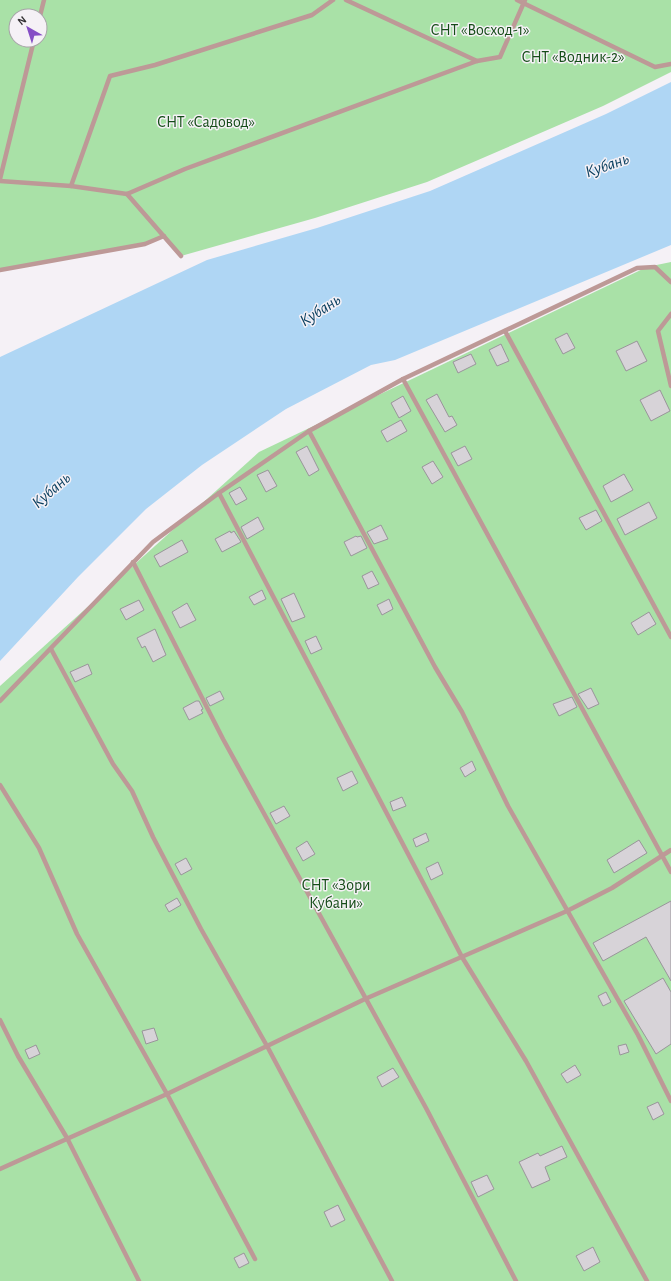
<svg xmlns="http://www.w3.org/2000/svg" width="671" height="1281" font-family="'Alegreya Sans',sans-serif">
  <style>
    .green { fill: #a9e1a7; fill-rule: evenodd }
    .water { fill: #afd6f4 }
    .building { fill: #d7d3d8; stroke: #99959a }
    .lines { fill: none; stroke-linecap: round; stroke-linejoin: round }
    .service { stroke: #bd9997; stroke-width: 4.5 }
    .labels { text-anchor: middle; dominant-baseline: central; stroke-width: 3; stroke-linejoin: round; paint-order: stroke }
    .park-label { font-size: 16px; fill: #154d18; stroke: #f5f1f6 }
    .water-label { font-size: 17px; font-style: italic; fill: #0c4161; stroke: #f5f1f6 }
  </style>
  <rect width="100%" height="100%" fill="#f5f1f6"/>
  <!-- green -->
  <g class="green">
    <path d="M 0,0 L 671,0 L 671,72 L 603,106 L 427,182 L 315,218 L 181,256 L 164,236 L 145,244 L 0,270 ZM 16,16 L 40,16 L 40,40 L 16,40 Z"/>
    <polygon points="671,262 671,1281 0,1281 0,686 259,452 647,267"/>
  </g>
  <!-- water -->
  <polygon class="water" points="671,82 671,245 395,360 371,365 286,409 202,465 146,509 78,577 0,661 0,357 207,260 317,228 430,191 606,114"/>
  <!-- building -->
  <g class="building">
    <polygon points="567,333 575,348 563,354 555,339"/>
    <polygon points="637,341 647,361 626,371 616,351"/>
    <polygon points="501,344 509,361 497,366 489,350"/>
    <polygon points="471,354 476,364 458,373 453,362"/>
    <polygon points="660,390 670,411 651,421 640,400"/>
    <polygon points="437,394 449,417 452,416 457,425 445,432 426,400"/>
    <polygon points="403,396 411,411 399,418 391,403"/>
    <polygon points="401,420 407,431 387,442 381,431"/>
    <polygon points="307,446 319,470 309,476 296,452"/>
    <polygon points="465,446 472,459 458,466 451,453"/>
    <polygon points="433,461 443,477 432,484 422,467"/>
    <polygon points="268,470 277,486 266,492 257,475"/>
    <polygon points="624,474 633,490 611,502 603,486"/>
    <polygon points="240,487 247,499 236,505 229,493"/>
    <polygon points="649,502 657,518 625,535 617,519"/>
    <polygon points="596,510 602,521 586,530 579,518"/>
    <polygon points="258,517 264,529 247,539 241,527"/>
    <polygon points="381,525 388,539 374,544 367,532"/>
    <polygon points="230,531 231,533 234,531 241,542 222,552 215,539"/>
    <polygon points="356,536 357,537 361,536 367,548 351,556 344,542"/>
    <polygon points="182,540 188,552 160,567 154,556"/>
    <polygon points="372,571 379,584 368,589 362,576"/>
    <polygon points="262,590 266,599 254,605 249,597"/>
    <polygon points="294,593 305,617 292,622 281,599"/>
    <polygon points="389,599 393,609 382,615 377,605"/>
    <polygon points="139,600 144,610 126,620 120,609"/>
    <polygon points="187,603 196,620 180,628 172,612"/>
    <polygon points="649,612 656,624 638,635 631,623"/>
    <polygon points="155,629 166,655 153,662 145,646 142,648 137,638"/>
    <polygon points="316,636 322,649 311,654 305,641"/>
    <polygon points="88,664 92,674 75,682 70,672"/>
    <polygon points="591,688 599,704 588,709 578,694"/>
    <polygon points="220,691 224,699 210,706 206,698"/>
    <polygon points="572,697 577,707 559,716 553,704"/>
    <polygon points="196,701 199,701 203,709 201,710 203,713 189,720 183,708"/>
    <polygon points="472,761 476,770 465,777 460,768"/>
    <polygon points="352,771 358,783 343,791 337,778"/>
    <polygon points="402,797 406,806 393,811 390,802"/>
    <polygon points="284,806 290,816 276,824 270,813"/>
    <polygon points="426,833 429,841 416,847 413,839"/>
    <polygon points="639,840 647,853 614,873 607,860"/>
    <polygon points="307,841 315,854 303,861 296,848"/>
    <polygon points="186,858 192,869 181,875 175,864"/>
    <polygon points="438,862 443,874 431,880 426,868"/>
    <polygon points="177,898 181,905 169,912 165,905"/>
    <polygon points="671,901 671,981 646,937 603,961 593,943"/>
    <polygon points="663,978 671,992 671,1044 656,1054 624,1001"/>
    <polygon points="606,992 611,1002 603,1006 598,996"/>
    <polygon points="154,1028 158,1040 146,1044 142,1031"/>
    <polygon points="626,1044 629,1052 620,1055 618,1046"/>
    <polygon points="36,1045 40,1054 29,1059 25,1050"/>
    <polygon points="575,1065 581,1075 567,1083 561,1074"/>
    <polygon points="393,1068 399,1077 382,1087 377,1077"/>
    <polygon points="658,1102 664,1114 653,1120 647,1107"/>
    <polygon points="562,1146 567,1157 545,1167 550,1180 532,1188 519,1162 538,1153 540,1156"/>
    <polygon points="487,1175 494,1189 478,1197 471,1182"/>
    <polygon points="338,1205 345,1220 331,1227 324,1212"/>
    <polygon points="593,1247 600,1262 584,1271 576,1256"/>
    <polygon points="244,1253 249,1263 239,1268 234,1258"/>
  </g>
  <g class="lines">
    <!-- service -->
    <g class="service">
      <polyline points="346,0 477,61"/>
      <polyline points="517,0 655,67 671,64"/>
      <polyline points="40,16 44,0"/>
      <polyline points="0,179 34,40"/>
      <polyline points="0,181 71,186 127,194 185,169 477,61 500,57 525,0"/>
      <polyline points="71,186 110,76 155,65 312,15 333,0"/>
      <polyline points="127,194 181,256"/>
      <polyline points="0,270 145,244 164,236"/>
      <polyline points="671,314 658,331 671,386"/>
      <polyline points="505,331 671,637"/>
      <polyline points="403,379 671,872"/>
      <polyline points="309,431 435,667 462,712 508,806 638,1035 671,1101"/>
      <polyline points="219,493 462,957 526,1061 647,1281"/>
      <polyline points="133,562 223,739 426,1108 516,1281"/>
      <polyline points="51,649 113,764 132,791 153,837 201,929 267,1046 392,1281"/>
      <polyline points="0,701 153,542 219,493 309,431 403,379 637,268 655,267 671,282"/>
      <polyline points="0,785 39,848 77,934 167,1094 255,1259"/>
      <polyline points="0,1020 18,1056 67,1138 139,1281"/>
      <polyline points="0,1169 167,1094 365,999 567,911 612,888 671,850"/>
    </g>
  </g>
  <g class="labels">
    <!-- park labels -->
    <g class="park-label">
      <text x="480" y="30">СНТ «Восход-1»</text>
      <text x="573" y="57">СНТ «Водник-2»</text>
      <text x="206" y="122">СНТ «Садовод»</text>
      <text x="336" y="885">СНТ «Зори<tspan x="336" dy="18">Кубани»</tspan></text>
    </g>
    <!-- water labels -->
    <g class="water-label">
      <text transform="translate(607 165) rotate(-19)">Кубань</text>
      <text transform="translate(320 310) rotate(-33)">Кубань</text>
      <text transform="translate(51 490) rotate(-41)">Кубань</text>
    </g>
  </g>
  <!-- north arrow -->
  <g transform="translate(28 28) rotate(321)"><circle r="19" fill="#f5f1f6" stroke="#a7a4a8"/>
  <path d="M0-3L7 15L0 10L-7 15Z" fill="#854ec5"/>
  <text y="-6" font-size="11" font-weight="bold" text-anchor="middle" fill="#333133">N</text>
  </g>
</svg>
